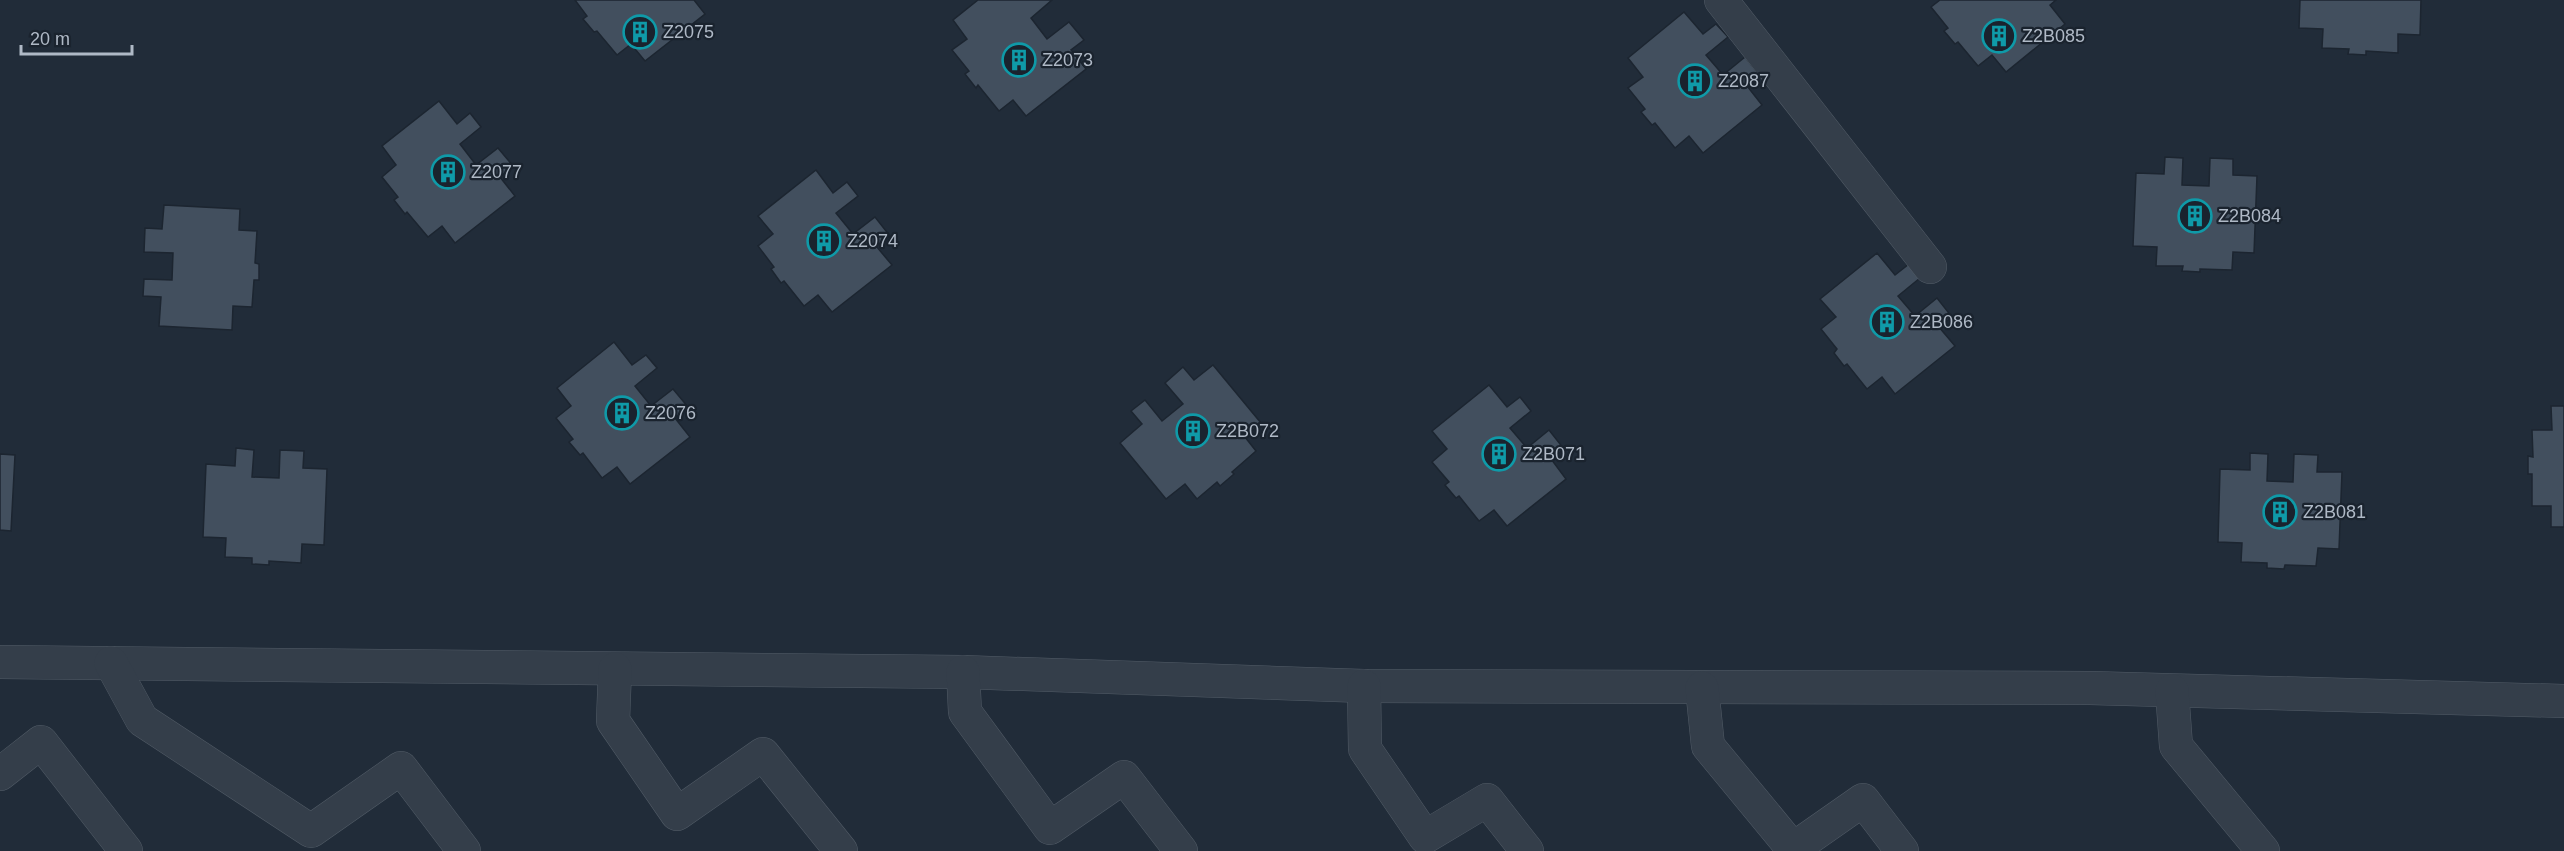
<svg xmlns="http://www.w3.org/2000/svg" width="2564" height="851" font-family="Helvetica,sans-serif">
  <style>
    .building { fill: #424f5e; stroke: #1c2530; stroke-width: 1.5 }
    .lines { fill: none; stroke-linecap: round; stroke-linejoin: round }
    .minor-casing { stroke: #525c67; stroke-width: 34 }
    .minor { stroke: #343e4a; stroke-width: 33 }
    .labels { text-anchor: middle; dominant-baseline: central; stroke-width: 4.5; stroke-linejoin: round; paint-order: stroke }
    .poi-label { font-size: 18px; fill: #afb9c6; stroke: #1a232e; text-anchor: start }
  </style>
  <rect width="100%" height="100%" fill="#212c39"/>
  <!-- building -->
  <g class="building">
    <polygon points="575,0 694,0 705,14 645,61 631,44 617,55 597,31 594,32 583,19 587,16"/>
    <polygon points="978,0 1052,0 1031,18 1047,39 1069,22 1084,40 1071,50 1086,69 1026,116 1013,100 999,111 978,85 976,88 965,74 969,71 952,50 967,39 953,20"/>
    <polygon points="1940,0 2056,0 2050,5 2065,24 2006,72 1992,55 1978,66 1958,42 1955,44 1944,31 1948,28 1931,7"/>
    <polygon points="2300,0 2421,0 2420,35 2398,34 2398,53 2366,51 2366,55 2348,54 2349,49 2322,48 2323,29 2299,28"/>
    <polygon points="1684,12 1703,34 1716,24 1728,37 1706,55 1723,75 1745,57 1760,76 1747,86 1762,105 1703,153 1689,136 1675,148 1655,123 1652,125 1641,112 1645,109 1628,88 1643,77 1628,58"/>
    <polygon points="439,101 457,124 470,113 481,127 460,144 476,165 498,148 513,166 500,177 515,196 455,243 442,226 428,237 407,212 405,214 394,200 398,197 382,177 396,165 382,146"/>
    <polygon points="2165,157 2183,158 2182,185 2209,186 2210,158 2233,159 2233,175 2257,176 2254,253 2233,252 2232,270 2200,269 2200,272 2182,271 2183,266 2156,266 2157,247 2133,246 2136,173 2164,174"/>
    <polygon points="816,170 833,193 847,182 858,196 836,213 853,234 875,217 890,236 876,246 892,265 832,312 818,295 804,306 784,281 781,283 771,269 774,267 758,246 773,234 758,216"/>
    <polygon points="164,205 240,209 239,230 257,231 255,263 259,264 259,280 254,280 252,307 233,306 232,330 159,326 161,297 143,296 144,279 172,280 173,253 144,252 145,228 162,229"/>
    <polygon points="1877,253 1895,275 1909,264 1920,278 1898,296 1915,316 1937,298 1952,317 1939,327 1955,346 1895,394 1882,377 1867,389 1847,364 1844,366 1834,353 1837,349 1821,329 1836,317 1820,299"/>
    <polygon points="614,342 632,365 646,355 657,368 635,386 651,406 673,389 688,407 675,418 690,437 630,484 617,467 602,478 583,453 580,455 569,442 573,439 556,418 571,406 557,388"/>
    <polygon points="1213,365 1261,423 1245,437 1256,451 1232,472 1234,474 1220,486 1217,482 1197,499 1185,484 1166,499 1120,443 1142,424 1131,411 1145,400 1162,421 1183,404 1165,383 1183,367 1194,380"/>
    <polygon points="1489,385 1507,407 1520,397 1531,411 1510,428 1527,448 1549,430 1564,449 1551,459 1566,479 1507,526 1494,510 1479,521 1459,496 1456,498 1445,485 1449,482 1432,462 1447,449 1432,431"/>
    <polygon points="2551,406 2564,406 2564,527 2551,527 2551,506 2532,506 2532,474 2528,474 2528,456 2533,457 2532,430 2552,430"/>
    <polygon points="236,448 254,450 252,477 279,478 280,450 304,451 303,468 327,469 324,545 302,544 301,563 269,561 269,565 252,564 252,558 225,557 226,538 203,537 206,464 235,466"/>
    <polygon points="2250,453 2268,454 2267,481 2293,482 2294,454 2318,455 2317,472 2342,472 2339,549 2318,548 2316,566 2285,565 2284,569 2267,568 2267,563 2241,562 2242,543 2218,542 2220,469 2250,470"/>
    <polygon points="0,454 15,455 11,531 0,530"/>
  </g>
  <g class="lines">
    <defs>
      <g id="minor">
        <polyline points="1721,0 1930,267"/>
        <polyline points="0,662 963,672 1364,686 2090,688 2564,701"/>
        <polyline points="111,663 142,720 311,831 401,768 464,851"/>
        <polyline points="615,669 613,721 677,814 763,754 841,851"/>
        <polyline points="963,672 965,712 1050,828 1124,777 1181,851"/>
        <polyline points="1364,686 1365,749 1425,837 1487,800 1527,851"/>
        <polyline points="1702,688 1708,746 1793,849 1863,800 1902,851"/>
        <polyline points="2172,691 2176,746 2263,851"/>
        <polyline points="0,774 41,742 126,851"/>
      </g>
    </defs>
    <!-- minor casing -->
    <use href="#minor" class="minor-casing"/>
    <!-- minor -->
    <use href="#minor" class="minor"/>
  </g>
  <!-- icons -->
  <defs>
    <symbol id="building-ring" viewBox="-11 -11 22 22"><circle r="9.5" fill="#1a232e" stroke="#0f9aa8" stroke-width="1.5"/><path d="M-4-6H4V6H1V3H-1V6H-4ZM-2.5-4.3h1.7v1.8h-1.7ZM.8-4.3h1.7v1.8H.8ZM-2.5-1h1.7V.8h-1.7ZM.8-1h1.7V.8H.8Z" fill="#0f9aa8"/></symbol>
  </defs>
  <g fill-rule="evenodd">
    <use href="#building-ring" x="621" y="13" width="38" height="38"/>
    <use href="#building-ring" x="1980" y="17" width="38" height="38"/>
    <use href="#building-ring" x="1000" y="41" width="38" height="38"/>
    <use href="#building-ring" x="1676" y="62" width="38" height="38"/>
    <use href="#building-ring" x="429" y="153" width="38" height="38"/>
    <use href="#building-ring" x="2176" y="197" width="38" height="38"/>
    <use href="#building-ring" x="805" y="222" width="38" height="38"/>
    <use href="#building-ring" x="1868" y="303" width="38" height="38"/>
    <use href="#building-ring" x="603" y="394" width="38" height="38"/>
    <use href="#building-ring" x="1174" y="412" width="38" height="38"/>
    <use href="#building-ring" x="1480" y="435" width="38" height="38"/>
    <use href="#building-ring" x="2261" y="493" width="38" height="38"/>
  </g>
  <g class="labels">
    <!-- poi labels -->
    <g class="poi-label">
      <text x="663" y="32">Z2075</text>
      <text x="2022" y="36">Z2B085</text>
      <text x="1042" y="60">Z2073</text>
      <text x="1718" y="81">Z2087</text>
      <text x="471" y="172">Z2077</text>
      <text x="2218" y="216">Z2B084</text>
      <text x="847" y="241">Z2074</text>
      <text x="1910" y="322">Z2B086</text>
      <text x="645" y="413">Z2076</text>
      <text x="1216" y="431">Z2B072</text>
      <text x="1522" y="454">Z2B071</text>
      <text x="2303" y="512">Z2B081</text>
    </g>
  </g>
  <!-- scale -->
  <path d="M21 45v9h111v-9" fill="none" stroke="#afb9c6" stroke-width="3"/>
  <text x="30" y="45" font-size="18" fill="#afb9c6" stroke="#1a232e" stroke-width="4.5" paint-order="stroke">20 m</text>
</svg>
